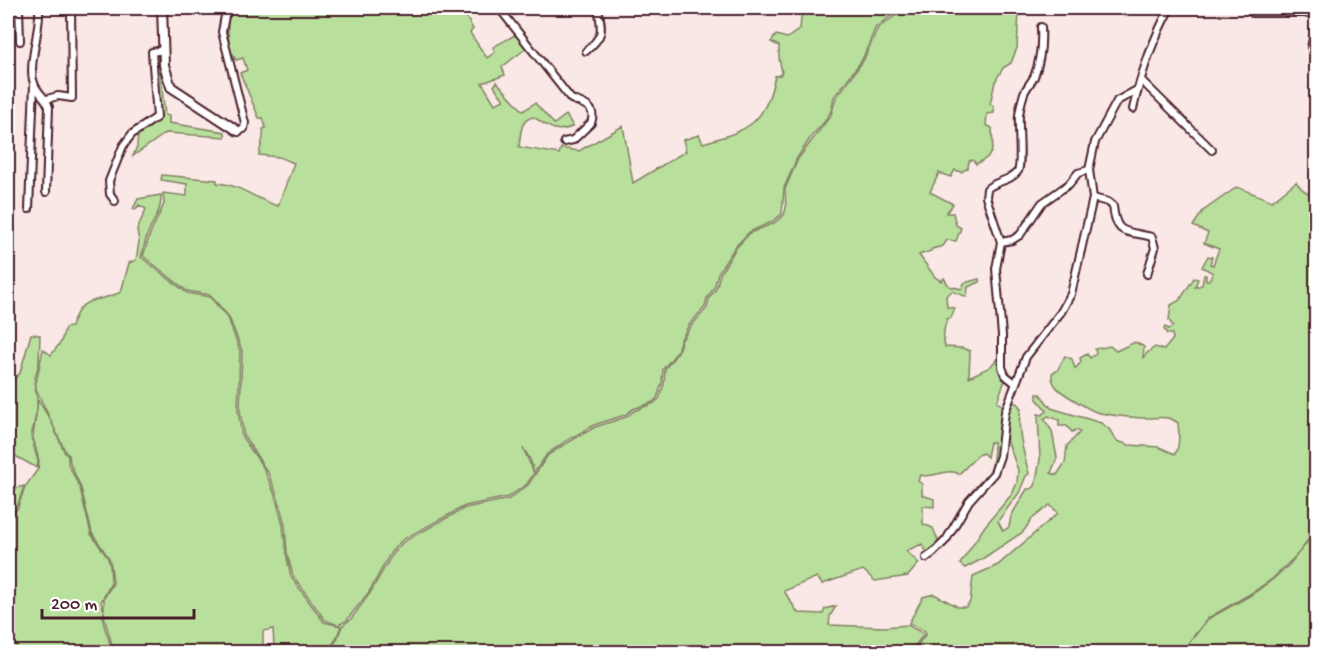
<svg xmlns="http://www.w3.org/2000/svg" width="1324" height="660" font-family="'Gochi Hand',sans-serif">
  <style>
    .green { fill: #b8e09c; stroke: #818064; stroke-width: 1.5; fill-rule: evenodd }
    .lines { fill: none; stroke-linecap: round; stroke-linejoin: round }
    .minor-casing { stroke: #4a1f2b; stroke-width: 10 }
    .tertiary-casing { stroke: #4a1f2b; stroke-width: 12 }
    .minor { stroke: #fff; stroke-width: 6 }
    .tertiary { stroke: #fff; stroke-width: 8 }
  </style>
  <rect width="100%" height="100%" fill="#f9e8e5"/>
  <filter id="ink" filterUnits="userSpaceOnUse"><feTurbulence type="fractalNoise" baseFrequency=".0167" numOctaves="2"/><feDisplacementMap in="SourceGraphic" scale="12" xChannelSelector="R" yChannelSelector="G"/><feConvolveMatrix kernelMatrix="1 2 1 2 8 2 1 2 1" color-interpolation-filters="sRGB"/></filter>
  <g filter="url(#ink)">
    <!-- green -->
    <g class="green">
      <path d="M 234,8 L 461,8 L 473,29 L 470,33 L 487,58 L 495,52 L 493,47 L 517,34 L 528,47 L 502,67 L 505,75 L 482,83 L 495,104 L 504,100 L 494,86 L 497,82 L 523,111 L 535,103 L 554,124 L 566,115 L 573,126 C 557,135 547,126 534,117 C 519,119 521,135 519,147 L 559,154 L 561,148 L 579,151 L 623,126 L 633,183 L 686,151 L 683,140 L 699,135 L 703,143 C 748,130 764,126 775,76 L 780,75 L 782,72 L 779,58 L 779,46 L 771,42 L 776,35 L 787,38 L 800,29 L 802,8 L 899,8 L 895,13 L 876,27 L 862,60 L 834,97 L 831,111 L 825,121 L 811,137 L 797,158 L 784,188 L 782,214 L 773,221 L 749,232 L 735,247 L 718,273 L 714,288 L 707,298 L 705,307 L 689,325 L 680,341 L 677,352 L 663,369 L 662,383 L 657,398 L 653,402 L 633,409 L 625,415 L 594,425 L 566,441 L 547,454 L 534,473 L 530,459 L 523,448 L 534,473 L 527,484 L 508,497 L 465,506 L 402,540 L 391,552 L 369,592 L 346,621 L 338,625 L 325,620 L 293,576 L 287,553 L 285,525 L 277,495 L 268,473 L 244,436 L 240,410 L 242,351 L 229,317 L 210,295 L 187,291 L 143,256 L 150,234 L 164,204 L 163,193 L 187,196 L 187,184 L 161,180 L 162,175 L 217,180 L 217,183 C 240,184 256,200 278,206 L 294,163 L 279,157 L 259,155 C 260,146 265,139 263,129 L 266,128 L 263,118 L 259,118 L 240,73 L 247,70 L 243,58 L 236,60 L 233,54 L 230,54 L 227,20 Z"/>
      <path d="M 901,8 L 1018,8 L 1019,12 L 1017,48 L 1011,63 L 1003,68 L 995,82 L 990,104 L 994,106 L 994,113 L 987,114 L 986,125 L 992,128 C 993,148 996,155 976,164 L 973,160 L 969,161 L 968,168 L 961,172 L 955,170 L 951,177 L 939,173 L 930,192 L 953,204 L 946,213 L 953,213 L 956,225 L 961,228 L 956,241 L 947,240 L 943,246 L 932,249 L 931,251 L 919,255 L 935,277 L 941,281 L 944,278 L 949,286 L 962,289 L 964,283 L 979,279 L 980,282 L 968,287 L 967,297 L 952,291 L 946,296 L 947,307 L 955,308 L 951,318 L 947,319 C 943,330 943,337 945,347 L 962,348 L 970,351 L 969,377 L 990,367 L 1000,356 L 1000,373 L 1005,380 L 997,402 L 1003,406 L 995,466 L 992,465 L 994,450 L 993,442 L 990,442 L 987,457 L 983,453 L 978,455 L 959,474 C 947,467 934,479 920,475 L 918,481 L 922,484 L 922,495 L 934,499 L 934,507 L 923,506 L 923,524 L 933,528 L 939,543 L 928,554 L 922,544 L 906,551 L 919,563 L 908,576 L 875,581 L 863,570 L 822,584 L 817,577 L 784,591 L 798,613 L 823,614 L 825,609 L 836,606 L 830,616 L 829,625 L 884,627 L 908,625 L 924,634 L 910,652 L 328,652 L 337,640 L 342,626 L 351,619 L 370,593 L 393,553 L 403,542 L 465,508 L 509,499 L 528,485 L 548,455 L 562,446 L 595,427 L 626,417 L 634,411 L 654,403 L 659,399 L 664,384 L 665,369 L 678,352 L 681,341 L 691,326 L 707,308 L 709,298 L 716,289 L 720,274 L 736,248 L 750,233 L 774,223 L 784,215 L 786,208 L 785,189 L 798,159 L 831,115 L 836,98 L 863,61 L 878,28 L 896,15 Z"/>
      <polygon points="158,54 165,115 169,116 169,123 225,132 225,137 166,133 133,156 137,147 138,133 159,118 155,55"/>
      <path d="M 1296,182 C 1302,189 1307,197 1316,192 L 1316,534 L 1307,541 L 1301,551 L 1272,579 L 1250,594 L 1208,618 L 1181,652 L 912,652 L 926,634 L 925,631 L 909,623 L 923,597 L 934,594 L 958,607 L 966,607 L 970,602 L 973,576 L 998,565 L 1058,513 L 1050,505 L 1032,519 L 1023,532 L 982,559 L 965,568 L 960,564 L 985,526 L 1012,494 L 1017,483 L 1018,470 L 1006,437 L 1005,430 L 1012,403 L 1017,403 L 1021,409 C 1016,430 1024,453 1029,474 L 1026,476 L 1019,493 L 998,521 L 1003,531 L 1009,527 L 1011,516 L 1027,489 L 1031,489 L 1035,486 L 1040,460 L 1038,414 L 1042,415 L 1047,411 L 1037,399 L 1037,394 L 1040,394 L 1051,408 L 1101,423 L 1109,429 L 1117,441 L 1129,445 L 1159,447 L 1175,454 C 1180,447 1179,432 1178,423 C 1166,414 1156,419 1142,418 C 1129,417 1113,416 1100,413 C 1090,411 1080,403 1071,398 C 1061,392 1051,386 1052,373 L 1057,371 L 1065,356 L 1072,359 L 1075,369 L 1081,362 L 1080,358 L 1087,354 L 1090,358 L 1096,354 L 1095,349 L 1110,346 L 1116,351 L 1135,342 L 1144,347 L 1143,358 L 1147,353 L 1155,347 L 1164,350 L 1173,339 L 1172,334 L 1167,334 L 1164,329 L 1165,327 L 1169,329 L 1173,326 L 1169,320 L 1171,305 L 1180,300 L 1194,278 L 1198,279 L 1195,287 L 1202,285 L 1204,275 L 1206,275 L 1206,280 L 1209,280 L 1213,273 L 1202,267 L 1208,256 L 1212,257 L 1210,264 L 1213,265 L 1219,249 L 1204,243 L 1208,233 L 1193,226 L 1203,211 L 1237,187 L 1272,201 ZM 1048,416 L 1059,420 L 1059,426 L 1067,426 L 1072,432 L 1076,430 L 1080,432 L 1067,446 L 1065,463 L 1057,475 L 1051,473 L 1057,458 L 1052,431 L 1044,419 Z"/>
      <path d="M 161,195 C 162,210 154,219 148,233 C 145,240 144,249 141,257 L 187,293 L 210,297 L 228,318 L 240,351 L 238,410 L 242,437 L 263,467 L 275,495 L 283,525 L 286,553 L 291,577 L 324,622 L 341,626 L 336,639 L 327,652 L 113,652 C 112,636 104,627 104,611 C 100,627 111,636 111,652 L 8,652 L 8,524 L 18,507 L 25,487 L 38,469 L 39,461 L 33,437 L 38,400 L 50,419 L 65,453 L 68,456 L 68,464 L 80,488 L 91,534 L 108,558 L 110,566 L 111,583 L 101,602 L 104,610 L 104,598 L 113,583 L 111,566 L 109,558 L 92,533 L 81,488 L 70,463 L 69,455 L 66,453 L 36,389 L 36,383 L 43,349 L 51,355 L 61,342 L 65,328 L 71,327 C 82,293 93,305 121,292 L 129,263 L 136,260 L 139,242 L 137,229 L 146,209 L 139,205 L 135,210 L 133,209 L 138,199 ZM 273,629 L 274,646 L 263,645 L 263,631 Z"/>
      <polygon points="31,334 40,335 39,362 34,383 37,397 37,410 31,437 38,461 37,468 8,452 8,385 20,373"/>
      <polygon points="24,486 17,507 8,522 8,495 17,488"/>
      <polygon points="1316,536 1316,652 1182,652 1208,619 1251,595 1272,580 1289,565 1308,541"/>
    </g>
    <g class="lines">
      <defs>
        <g id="minor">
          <polyline points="19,8 20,41"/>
          <path d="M 39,8 C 41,29 27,66 34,83 C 37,93 46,97 49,107 L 46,192"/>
          <polyline points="231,8 225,16 222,32 245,123 244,129 238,131"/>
          <path d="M 499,8 L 571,99 C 584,104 597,107 591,123 L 573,140 L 564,142"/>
          <polyline points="1250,8 1250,11 1252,13 1304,13 1316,16"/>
          <polyline points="1311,47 1316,28"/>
          <path d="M 586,51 C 605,35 602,30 598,8"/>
          <polyline points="1141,80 1212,150"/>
          <polyline points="47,99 58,96 72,98 71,8"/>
          <path d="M 1133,109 C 1141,74 1153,39 1170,8"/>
          <path d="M 1093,198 L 1108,202 L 1113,206 C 1116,236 1125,230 1152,237 L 1155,248 L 1147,274"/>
          <polyline points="115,201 110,194 109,181 123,146 132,134 157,117 152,52 163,50"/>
          <polyline points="29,209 34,84"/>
          <polyline points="1001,242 1012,240 1020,235 1042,203 1069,184 1078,173 1089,170"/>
          <path d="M 1015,383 L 1005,375 L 1002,367 L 1002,335 L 996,269 L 1001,242 L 986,197 L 987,189 C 995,181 1011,181 1018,171 C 1022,164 1018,127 1019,115 C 1020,108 1022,99 1024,93 C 1027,87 1031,82 1034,77 C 1040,62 1042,43 1041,27"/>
          <polyline points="926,558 933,553 946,540 969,501 994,473 1000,456 1005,412 1026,357 1061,312 1071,294 1093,198 1089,170 1095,142 1117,101 1137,90"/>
        </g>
        <polyline id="tertiary" points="162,8 164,65 171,87 238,131"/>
      </defs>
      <!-- minor casing -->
      <use href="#minor" class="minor-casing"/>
      <!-- tertiary casing -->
      <use href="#tertiary" class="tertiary-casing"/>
      <!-- minor -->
      <use href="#minor" class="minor"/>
      <!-- tertiary -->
      <use href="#tertiary" class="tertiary"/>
    </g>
  </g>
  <!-- margin -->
  <rect width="1324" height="660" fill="none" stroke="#fff" stroke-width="30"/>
  <rect x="15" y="15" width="1294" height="630" fill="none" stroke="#4a1f2b" stroke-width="2" filter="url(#ink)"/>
  <!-- scale -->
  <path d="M42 609v9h152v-9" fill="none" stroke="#4a1f2b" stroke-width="3"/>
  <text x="51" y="609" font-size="18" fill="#4a1f2b" stroke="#ffffff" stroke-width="4.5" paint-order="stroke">200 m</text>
</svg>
